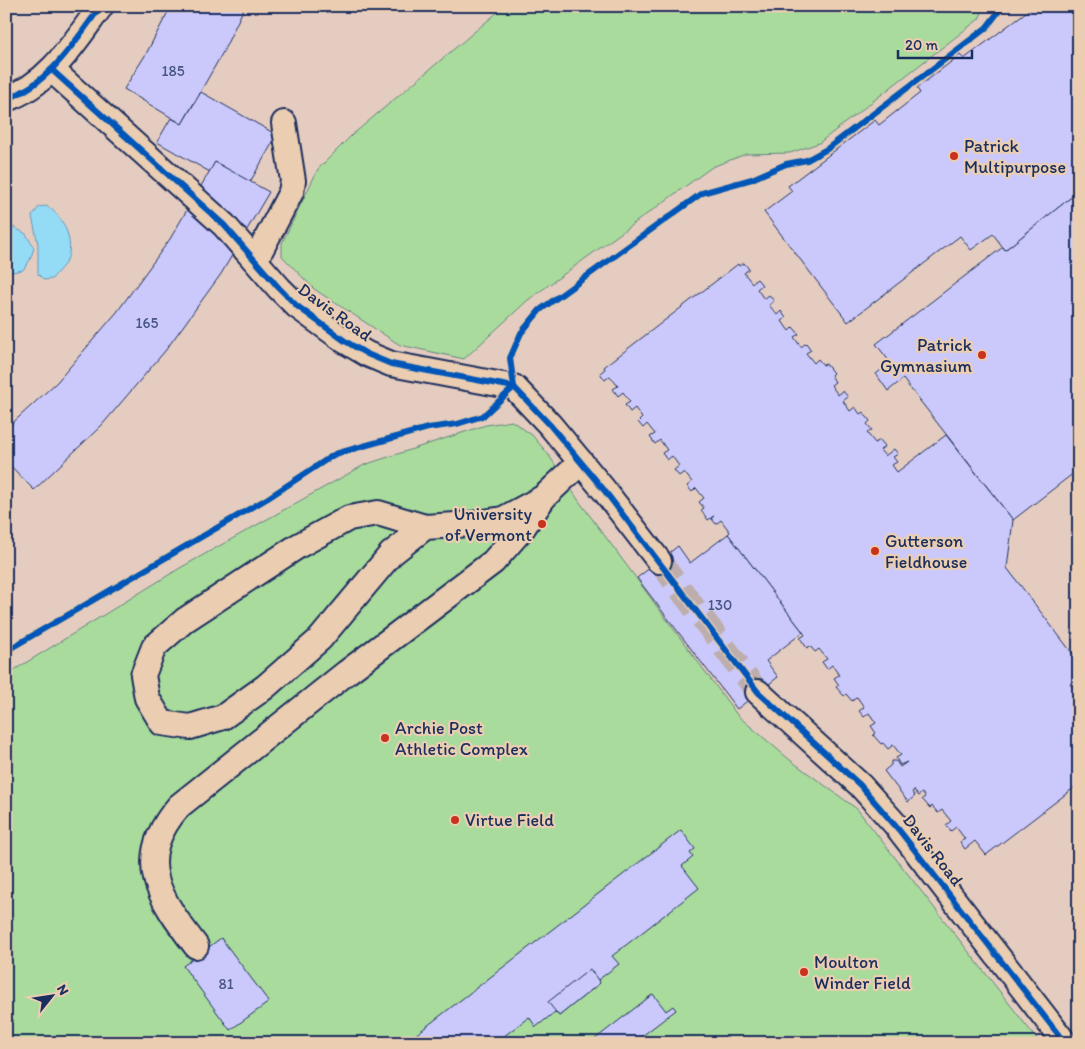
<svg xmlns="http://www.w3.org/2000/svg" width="1085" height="1049" font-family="Itim,sans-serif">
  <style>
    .green { fill: #a9db9c; stroke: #62857d }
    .water { fill: #94dcf6; stroke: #6497b9 }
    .building { fill: #cbc9fb; stroke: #1b2f5e }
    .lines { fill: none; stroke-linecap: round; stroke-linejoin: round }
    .minor-tunnel { stroke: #bdadac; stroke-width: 24; stroke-dasharray: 24 12; stroke-linecap: butt }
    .minor-casing { stroke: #1b2f5e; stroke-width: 28 }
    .minor { stroke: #ebcdb1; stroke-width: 24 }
    .cycleway-casing { stroke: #ebcdb1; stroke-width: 9 }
    .cycleway { stroke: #0057b8; stroke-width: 6 }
    .poi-dot { fill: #c8321e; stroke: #ebcdb1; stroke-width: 2 }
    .labels { text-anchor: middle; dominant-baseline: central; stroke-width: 4.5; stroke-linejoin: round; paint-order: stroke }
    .number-label { font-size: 15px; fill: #475685 }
    .poi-label { font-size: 18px; fill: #1b2f5e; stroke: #ebcdb1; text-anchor: start }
    .street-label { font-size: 18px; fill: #1b2f5e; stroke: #ebcdb1 }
  </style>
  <rect width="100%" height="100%" fill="#e5ccc0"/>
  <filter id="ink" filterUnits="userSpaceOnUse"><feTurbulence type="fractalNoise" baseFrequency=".02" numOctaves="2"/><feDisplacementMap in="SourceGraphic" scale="10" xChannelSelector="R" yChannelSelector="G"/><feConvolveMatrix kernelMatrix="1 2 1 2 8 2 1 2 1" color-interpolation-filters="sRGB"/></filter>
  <g filter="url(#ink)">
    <!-- green -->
    <g class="green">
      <polygon points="505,6 985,6 979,19 819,143 790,153 746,154 712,167 528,300 464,359 400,345 314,289 282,256 282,243 318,169 352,135"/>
      <polygon points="512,421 532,435 548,454 579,501 738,716 790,760 857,809 1040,1043 6,1043 6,675 180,568 364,465 486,425"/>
    </g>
    <!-- water -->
    <g class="water">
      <path d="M 46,206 C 63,214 75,242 67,260 C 64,266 56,273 52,279 L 44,280 L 38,274 L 38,244 L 32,216 L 39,207 Z"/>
      <polygon points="10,225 26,234 34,248 30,260 23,270 6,273 6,227"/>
    </g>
    <!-- building -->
    <g class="building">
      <polygon points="171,6 245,6 223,52 182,124 124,89 146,54"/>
      <polygon points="1034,6 1079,6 1079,191 1005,250 993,234 971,250 960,236 848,322 764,212 792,191 788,186 875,120 879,125 920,93 917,88 960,55 964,59"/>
      <polygon points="201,92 277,135 250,182 215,162 210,172 157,142 171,118 182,124"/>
      <polygon points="215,162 269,192 221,274 165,351 102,425 34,490 6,461 6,429 57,382 117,312 170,239"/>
      <polygon points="1079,191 1079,469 1013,520 903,379 888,391 876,374 885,367 888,371 893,366 876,344 1003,247 1005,250"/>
      <polygon points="744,263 749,269 744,273 752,283 757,279 762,285 757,289 764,299 769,295 774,301 769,305 777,315 781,311 786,318 782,321 789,331 793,327 799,334 794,337 801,347 806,343 811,350 806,353 814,363 818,359 823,365 826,364 833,373 831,375 835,382 831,385 838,395 843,391 848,397 843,401 850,411 855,407 860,414 863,412 870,421 867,424 872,430 867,433 875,443 880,440 885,446 880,450 885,456 894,449 898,454 893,457 897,462 892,465 897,472 946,435 1013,520 1007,568 1079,662 1079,677 1070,684 1079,696 1079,784 986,855 975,841 965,849 960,842 965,839 956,827 951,831 946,825 951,821 942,810 938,813 932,806 930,808 922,799 925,797 922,793 918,796 914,790 912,792 915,796 908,802 884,771 891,765 891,761 896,761 900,767 907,762 900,765 896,758 901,755 893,745 888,749 883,743 881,744 873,735 876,733 871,726 876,723 869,713 864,717 859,711 864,707 857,697 852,701 846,694 844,696 836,687 839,685 834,678 839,675 832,665 827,669 822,662 827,659 819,649 815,652 810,646 807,648 800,638 805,635 803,632 728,534 730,532 721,520 716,524 711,518 714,516 708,520 701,510 704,508 699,502 704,498 696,488 692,492 687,486 692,482 684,472 679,476 674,470 679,466 672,456 667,460 662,453 667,450 660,440 655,444 650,437 655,434 647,424 643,428 638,422 642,418 635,408 630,412 625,405 630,402 623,392 618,396 613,389 618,386 610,376 605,380 600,373 605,369 604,367 738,264 739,266"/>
      <polygon points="728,534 803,632 766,661 778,677 737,709 637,578 678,546 690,563"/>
      <polygon points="681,830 695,849 690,853 693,857 682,866 699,888 612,956 619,964 598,980 600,983 559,1016 555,1012 536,1027 529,1017 495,1043 405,1043"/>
      <polygon points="221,938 269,1002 230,1030 183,966"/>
      <polygon points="590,969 600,983 559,1016 548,1002"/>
      <polygon points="653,994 666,1011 673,1006 676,1010 633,1043 590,1043"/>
    </g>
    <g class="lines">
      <!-- minor-tunnel -->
      <polyline class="minor-tunnel" points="659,561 758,692"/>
      <defs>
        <g id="minor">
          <polyline points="52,70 224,225 279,288 297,306 345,341 367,354 391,364 514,387 550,425 604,490 659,561"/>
          <path d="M 6,99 C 50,84 75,41 101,6"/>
          <polyline points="256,259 291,192 293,181 284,123"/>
          <polyline points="425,527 378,513 349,518 298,546 185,620 154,647 143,675 147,698 162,723 190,727 223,717 265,687 320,639 391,554 425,527 471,524 503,519 544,497"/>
          <polyline points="758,692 860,785 895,824 1065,1043"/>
          <path d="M 196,946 C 159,898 132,860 179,806 L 346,673 L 493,562 L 522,529 L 544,497 L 581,462"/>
        </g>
      </defs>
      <!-- minor casing -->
      <use href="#minor" class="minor-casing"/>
      <!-- minor -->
      <use href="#minor" class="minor"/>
      <defs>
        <g id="cycleway">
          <polyline points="52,70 224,225 279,288 297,306 345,341 367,354 391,364 514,387 550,425 604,490 758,692 860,785 899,830 1065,1043"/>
          <path d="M 6,99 C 50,84 75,41 101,6"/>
          <polyline points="514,387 510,358 521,333 540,310 702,193 752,179 786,164 807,160 827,149 986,28 1003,6"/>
          <polyline points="6,651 268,498 335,454 428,428 457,424 483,416 514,387"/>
        </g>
      </defs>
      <!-- cycleway casing -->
      <use href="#cycleway" class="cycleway-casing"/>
      <!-- cycleway -->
      <use href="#cycleway" class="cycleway"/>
    </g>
  </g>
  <!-- markers -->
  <g class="poi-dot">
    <circle cx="954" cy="156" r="5"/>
    <circle cx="982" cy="355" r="5"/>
    <circle cx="542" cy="524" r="5"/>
    <circle cx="875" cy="551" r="5"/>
    <circle cx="385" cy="738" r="5"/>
    <circle cx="455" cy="820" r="5"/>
    <circle cx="804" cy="972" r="5"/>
  </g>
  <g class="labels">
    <!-- number labels -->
    <g class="number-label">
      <text x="173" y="71">185</text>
      <text x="147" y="323">165</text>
      <text x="720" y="605">130</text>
      <text x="226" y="984">81</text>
    </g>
    <!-- poi labels -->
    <g class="poi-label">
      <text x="964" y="146">Patrick<tspan x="964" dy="21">Multipurpose</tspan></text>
      <text x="972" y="345" text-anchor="end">Patrick<tspan x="972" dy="21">Gymnasium</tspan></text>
      <text x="532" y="514" text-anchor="end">University<tspan x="532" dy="21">of Vermont</tspan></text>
      <text x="885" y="541">Gutterson<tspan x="885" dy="21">Fieldhouse</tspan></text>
      <text x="395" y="728">Archie Post<tspan x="395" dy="21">Athletic Complex</tspan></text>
      <text x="465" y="820">Virtue Field</text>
      <text x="814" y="962">Moulton<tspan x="814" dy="21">Winder Field</tspan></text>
    </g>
    <!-- street labels -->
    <g class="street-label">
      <text transform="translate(335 312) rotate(36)">Davis Road</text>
      <text transform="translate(933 850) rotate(52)">Davis Road</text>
    </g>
  </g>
  <!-- margin -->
  <rect width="1085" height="1049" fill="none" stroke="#ebcdb1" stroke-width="25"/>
  <rect x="12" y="12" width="1060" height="1024" fill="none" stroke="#1b2f5e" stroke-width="2" filter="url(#ink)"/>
  <!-- north arrow -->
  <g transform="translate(52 996) rotate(60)" stroke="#ebcdb1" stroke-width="4" paint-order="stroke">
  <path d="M0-4L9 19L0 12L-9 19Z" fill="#1b2f5e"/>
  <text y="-8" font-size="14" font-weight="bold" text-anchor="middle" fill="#1b2f5e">N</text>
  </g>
  <!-- scale -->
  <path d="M898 50v8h74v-8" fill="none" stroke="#1b2f5e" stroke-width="2.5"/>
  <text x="905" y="50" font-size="15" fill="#1b2f5e" stroke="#ebcdb1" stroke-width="4" paint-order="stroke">20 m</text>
</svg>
